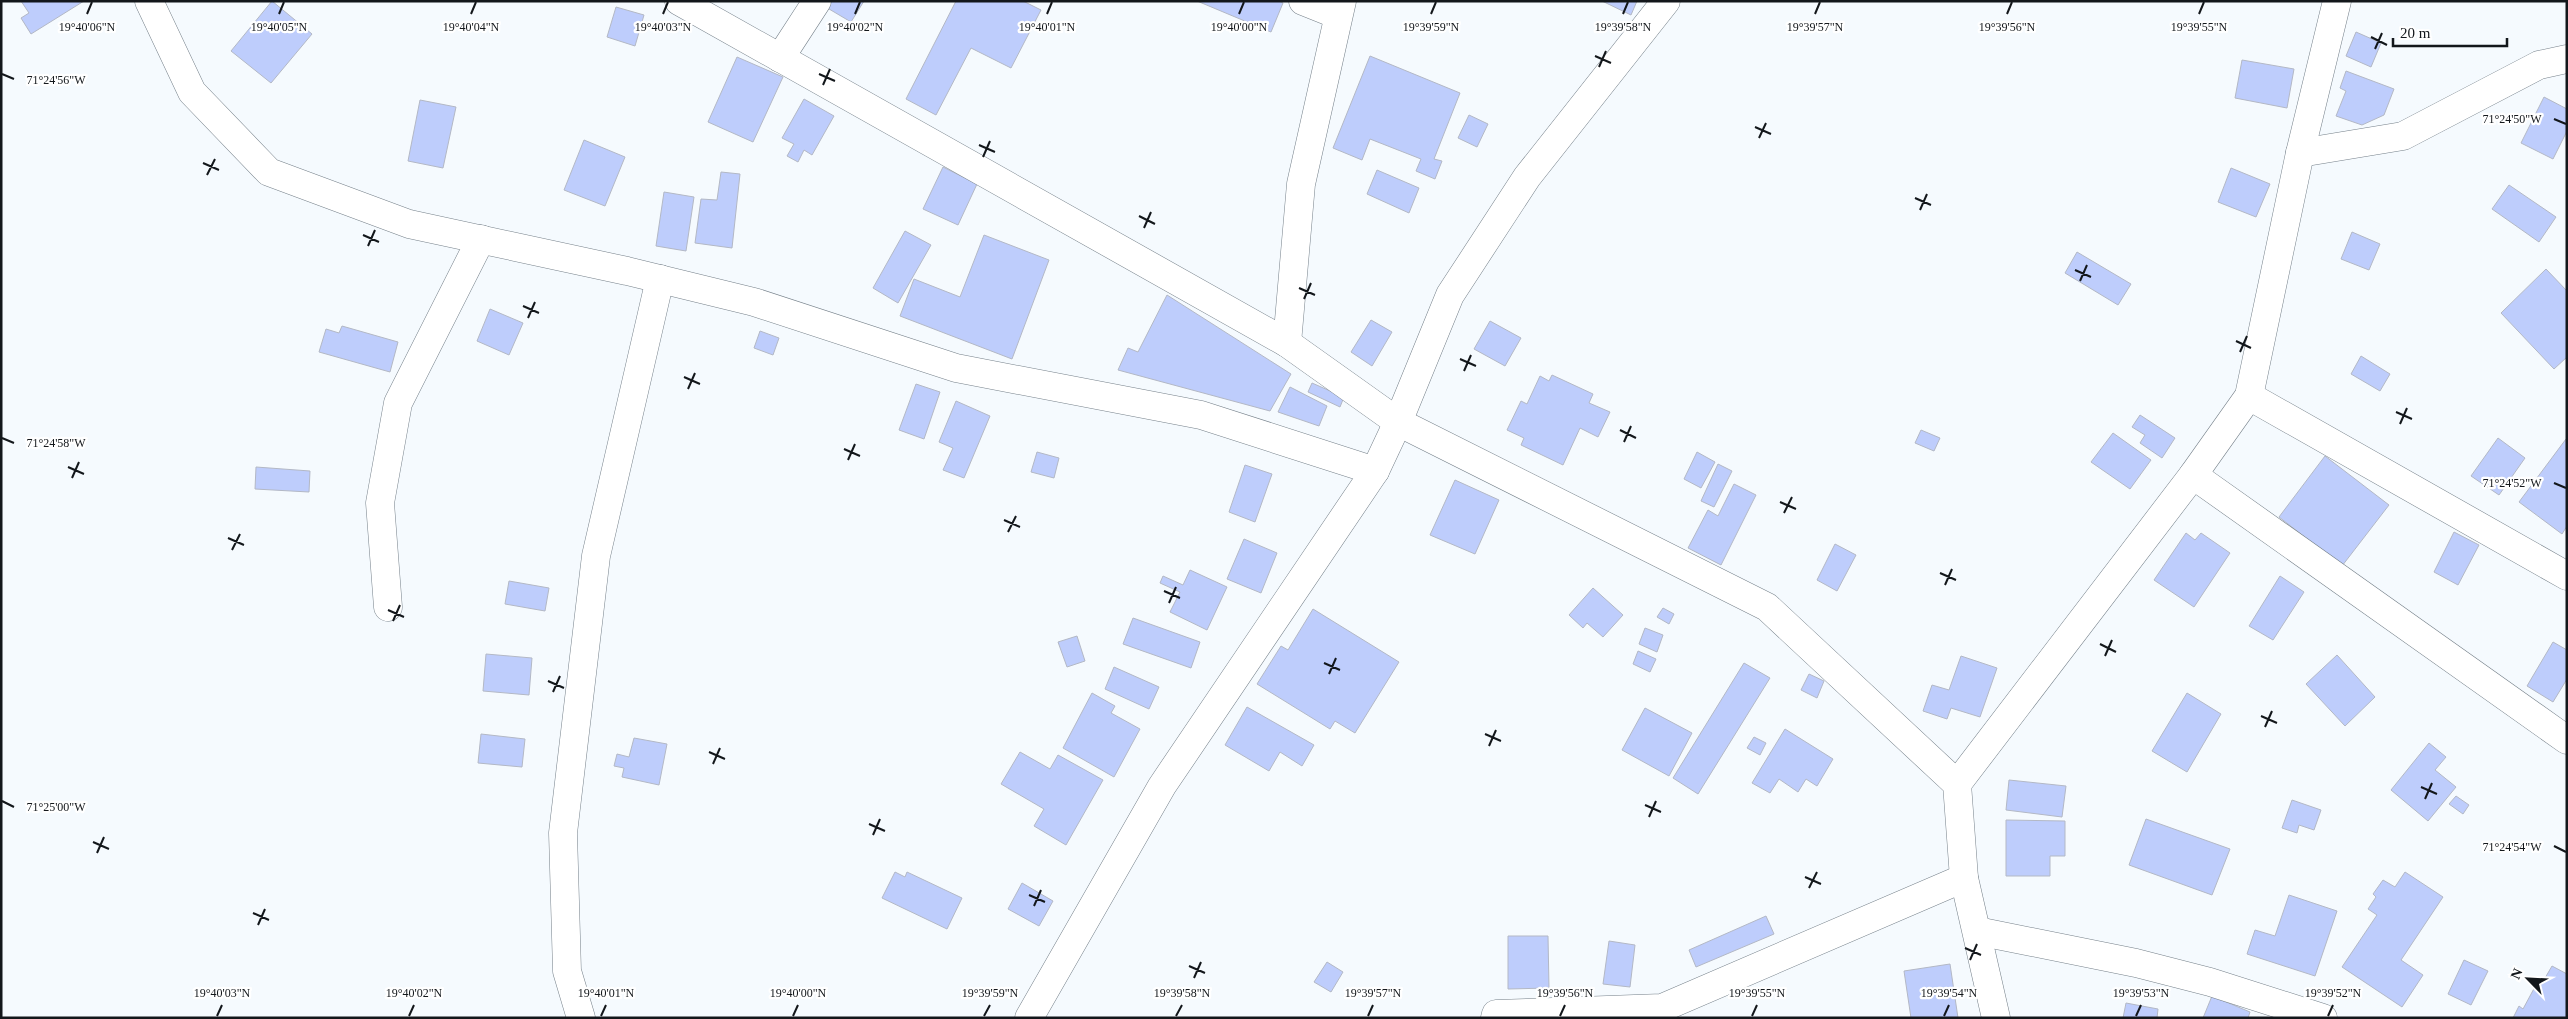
<svg xmlns="http://www.w3.org/2000/svg" width="2568" height="1019" font-family="'Times New Roman',serif">
  <style>
    .building { fill: #becdfc; stroke: #b3b8c5 }
    .lines { fill: none; stroke-linecap: round; stroke-linejoin: round }
    .minor-casing { stroke: #76818a; stroke-width: 29 }
    .minor { stroke: #fff; stroke-width: 28 }
    .ticks { fill: none; stroke: #13171b; stroke-width: 2 }
    .ticks-label { font-size: 12px; text-anchor: middle; fill: #13171b; stroke: #fff; stroke-width: 4.5; stroke-linejoin: round; paint-order: stroke }
  </style>
  <rect width="100%" height="100%" fill="#f5fafe"/>
  <!-- building -->
  <g class="building">
    <polygon points="21,1 84,1 31,34 21,18 29,13"/>
    <polygon points="272,1 312,34 271,83 231,51"/>
    <polygon points="827,1 864,1 851,22 824,6"/>
    <polygon points="956,1 1023,1 1041,10 1011,68 971,48 936,115 906,99"/>
    <polygon points="1197,1 1279,1 1283,3 1271,32"/>
    <polygon points="1602,1 1637,1 1631,15"/>
    <polygon points="616,7 644,15 635,46 607,37"/>
    <polygon points="2356,32 2381,43 2371,67 2346,56"/>
    <polygon points="1370,56 1460,93 1434,159 1442,161 1435,179 1416,171 1421,159 1370,139 1362,160 1333,148"/>
    <polygon points="737,57 783,77 753,142 708,122"/>
    <polygon points="2242,60 2294,69 2287,108 2235,98"/>
    <polygon points="2346,71 2394,89 2384,115 2362,125 2336,116 2346,91 2340,88"/>
    <polygon points="2544,97 2567,109 2567,131 2553,159 2521,143"/>
    <polygon points="804,99 834,116 812,155 804,150 798,162 787,156 794,144 782,138"/>
    <polygon points="420,100 456,107 443,168 408,161"/>
    <polygon points="1469,115 1488,124 1477,147 1458,138"/>
    <polygon points="584,140 625,157 605,206 564,190"/>
    <polygon points="943,167 977,184 958,225 923,209"/>
    <polygon points="2231,168 2270,184 2256,217 2218,202"/>
    <polygon points="1377,170 1419,188 1409,213 1367,194"/>
    <polygon points="721,172 740,174 732,248 695,243 701,199 717,200"/>
    <polygon points="2509,185 2556,217 2539,242 2492,209"/>
    <polygon points="664,192 694,197 686,251 656,246"/>
    <polygon points="905,231 931,245 898,303 873,288"/>
    <polygon points="2352,232 2380,244 2369,270 2341,259"/>
    <polygon points="984,235 1049,260 1012,359 900,316 914,279 960,297"/>
    <polygon points="2077,252 2131,284 2118,305 2065,273"/>
    <polygon points="2546,269 2567,291 2567,357 2554,369 2501,313"/>
    <polygon points="1167,295 1291,374 1270,411 1118,370 1128,348 1138,352"/>
    <polygon points="490,309 523,323 509,355 477,341"/>
    <polygon points="1371,320 1392,332 1372,366 1351,352"/>
    <polygon points="1490,321 1521,338 1505,366 1474,349"/>
    <polygon points="342,326 398,342 390,372 319,352 326,329 339,333"/>
    <polygon points="760,331 779,338 773,355 754,348"/>
    <polygon points="2361,356 2390,374 2380,391 2351,374"/>
    <polygon points="1552,375 1593,394 1589,403 1610,412 1598,437 1580,428 1563,465 1521,445 1524,438 1507,430 1521,401 1527,404 1540,376 1549,381"/>
    <polygon points="1312,383 1344,397 1340,407 1308,392"/>
    <polygon points="916,384 940,392 924,439 899,430"/>
    <polygon points="1290,387 1327,406 1319,426 1278,412"/>
    <polygon points="956,401 990,416 964,478 943,470 953,448 939,442"/>
    <polygon points="2140,415 2175,438 2162,458 2140,443 2145,435 2132,427"/>
    <polygon points="1921,430 1940,438 1934,451 1915,443"/>
    <polygon points="2113,433 2151,460 2130,489 2091,462"/>
    <polygon points="2498,438 2525,458 2499,495 2471,476"/>
    <polygon points="2566,439 2567,526 2562,534 2519,502"/>
    <polygon points="1037,452 1059,458 1054,478 1031,472"/>
    <polygon points="1697,452 1715,462 1701,488 1684,479"/>
    <polygon points="2325,456 2389,505 2342,566 2279,517"/>
    <polygon points="1718,464 1732,471 1714,507 1701,501"/>
    <polygon points="1245,465 1272,474 1255,522 1229,512"/>
    <polygon points="256,467 310,471 309,492 255,489"/>
    <polygon points="1455,480 1499,500 1475,554 1430,535"/>
    <polygon points="1734,484 1756,495 1721,565 1688,548 1708,510 1718,516"/>
    <polygon points="2454,532 2479,545 2458,585 2434,572"/>
    <polygon points="2186,533 2195,540 2201,533 2230,553 2194,607 2154,580"/>
    <polygon points="1244,539 1277,553 1261,593 1227,579"/>
    <polygon points="1835,544 1856,555 1837,591 1817,580"/>
    <polygon points="1190,570 1227,587 1207,630 1170,612 1180,592 1160,583 1163,576 1183,585"/>
    <polygon points="2280,576 2304,592 2273,640 2249,626"/>
    <polygon points="509,581 549,588 545,611 505,604"/>
    <polygon points="1593,588 1623,615 1603,637 1587,623 1583,628 1569,615"/>
    <polygon points="1663,608 1674,614 1669,624 1657,617"/>
    <polygon points="1313,609 1399,662 1355,733 1335,721 1330,729 1257,684 1281,646 1288,650"/>
    <polygon points="1133,618 1200,642 1191,668 1123,644"/>
    <polygon points="1645,628 1663,635 1657,652 1639,644"/>
    <polygon points="1077,636 1085,661 1067,667 1058,642"/>
    <polygon points="2553,642 2567,650 2567,679 2553,702 2527,686"/>
    <polygon points="1638,651 1656,659 1650,672 1633,664"/>
    <polygon points="486,654 532,658 529,695 483,691"/>
    <polygon points="2337,655 2375,697 2345,726 2306,684"/>
    <polygon points="1961,656 1997,668 1980,717 1951,708 1947,719 1923,711 1932,685 1949,690"/>
    <polygon points="1744,663 1770,678 1698,794 1673,778"/>
    <polygon points="1114,667 1159,687 1149,709 1105,689"/>
    <polygon points="1809,674 1824,681 1817,698 1801,690"/>
    <polygon points="1092,693 1115,706 1111,713 1140,729 1114,777 1063,748"/>
    <polygon points="2187,693 2221,714 2187,772 2152,751"/>
    <polygon points="1247,707 1314,745 1302,766 1280,752 1269,771 1225,745"/>
    <polygon points="1645,708 1692,733 1669,776 1622,750"/>
    <polygon points="1785,729 1833,759 1817,786 1806,779 1798,792 1779,779 1770,793 1752,783"/>
    <polygon points="481,734 525,739 522,767 478,763"/>
    <polygon points="1754,737 1766,743 1760,755 1747,748"/>
    <polygon points="634,738 667,744 659,785 622,777 624,768 614,766 617,754 629,757"/>
    <polygon points="2429,743 2446,757 2435,770 2456,787 2428,821 2391,790"/>
    <polygon points="1020,752 1050,769 1058,755 1103,780 1066,845 1034,826 1044,809 1001,784"/>
    <polygon points="2009,780 2066,786 2062,817 2006,810"/>
    <polygon points="2456,796 2469,805 2463,814 2449,804"/>
    <polygon points="2292,800 2321,810 2314,830 2299,825 2297,833 2282,828"/>
    <polygon points="2146,819 2230,849 2212,895 2129,865"/>
    <polygon points="2006,820 2065,821 2065,856 2050,856 2050,876 2006,876"/>
    <polygon points="895,872 905,877 907,872 962,898 947,929 882,898"/>
    <polygon points="2405,872 2443,897 2401,960 2423,975 2402,1007 2342,967 2377,915 2368,909 2376,897 2373,894 2383,880 2395,887"/>
    <polygon points="1022,883 1053,901 1039,926 1008,909"/>
    <polygon points="2289,895 2337,911 2315,976 2247,954 2255,930 2275,936"/>
    <polygon points="1766,916 1774,934 1696,967 1689,950"/>
    <polygon points="1508,936 1548,936 1549,988 1508,989"/>
    <polygon points="1609,941 1635,945 1630,987 1603,984"/>
    <polygon points="2464,960 2488,971 2471,1005 2448,994"/>
    <polygon points="1327,962 1343,972 1331,992 1314,982"/>
    <polygon points="1950,964 1958,1018 1911,1018 1904,971"/>
    <polygon points="2552,966 2567,974 2567,1018 2513,1018 2519,1006 2523,1009 2537,983 2541,985"/>
    <polygon points="2212,996 2250,1012 2248,1018 2203,1018"/>
    <polygon points="2126,1003 2158,1009 2157,1018 2123,1018"/>
  </g>
  <g class="lines">
    <defs>
      <g id="minor">
        <polyline points="149,1 192,92 269,172 409,224 627,271 754,302 956,368 1201,415 1375,471"/>
        <polyline points="679,1 1287,343 1398,422 1767,607 1957,784 1964,878 1996,1018"/>
        <polyline points="1303,1 1338,15"/>
        <polyline points="780,58 817,1"/>
        <polyline points="2300,153 2403,136 2539,65 2567,59"/>
        <polyline points="1287,343 1301,184 1342,1"/>
        <polyline points="2249,396 2567,576"/>
        <polyline points="2193,475 2567,740"/>
        <polyline points="388,607 380,503 398,403 481,239"/>
        <polyline points="1957,784 2193,475 2249,396 2300,153 2337,1"/>
        <polyline points="1977,931 2136,963 2210,982 2323,1018"/>
        <polyline points="581,1018 567,971 563,833 596,556 660,279"/>
        <polyline points="1029,1018 1162,786 1375,471 1398,422 1450,295 1527,177 1666,1"/>
        <polyline points="1495,1018 1496,1014 1662,1008 1964,878"/>
      </g>
    </defs>
    <!-- minor casing -->
    <use href="#minor" class="minor-casing"/>
    <!-- minor -->
    <use href="#minor" class="minor"/>
  </g>
  <!-- ticks -->
  <path class="ticks" d="M 87,14 L 92,2M 279,14 L 284,2M 471,14 L 476,2M 663,14 L 668,2M 855,14 L 860,2M 1047,14 L 1052,2M 1239,14 L 1244,2M 1431,14 L 1436,2M 1623,14 L 1628,2M 1815,14 L 1820,2M 2007,14 L 2012,2M 2199,14 L 2204,2M 2371,37 L 2387,45M 2375,49 L 2382,33M 1595,56 L 1611,63M 1599,67 L 1606,51M 2,74 L 14,79M 819,74 L 835,81M 823,85 L 830,69M 2554,119 L 2566,124M 1755,127 L 1771,134M 1759,138 L 1766,123M 979,145 L 995,152M 983,157 L 990,141M 203,163 L 219,170M 207,175 L 215,159M 1915,198 L 1931,205M 1920,210 L 1927,194M 1139,216 L 1155,224M 1144,228 L 1151,212M 363,235 L 379,242M 368,246 L 375,230M 2075,270 L 2091,277M 2080,281 L 2087,265M 1299,288 L 1315,295M 1304,299 L 1311,283M 523,306 L 539,313M 528,318 L 535,302M 2236,341 L 2251,348M 2240,352 L 2247,336M 1460,359 L 1476,366M 1464,371 L 1471,355M 684,377 L 700,384M 688,389 L 695,373M 2396,412 L 2412,419M 2400,424 L 2407,408M 1620,430 L 1636,438M 2,438 L 14,443M 1624,442 L 1631,426M 844,449 L 860,456M 848,460 L 855,444M 68,467 L 84,474M 72,478 L 79,462M 2554,483 L 2566,488M 1780,502 L 1796,509M 1784,513 L 1792,497M 1004,520 L 1020,527M 1008,532 L 1016,516M 228,538 L 244,545M 232,550 L 240,534M 1940,573 L 1956,580M 1945,585 L 1952,569M 1164,591 L 1180,598M 1169,603 L 1176,587M 388,610 L 404,617M 393,621 L 400,605M 2100,644 L 2116,652M 2105,656 L 2112,640M 1324,663 L 1340,670M 1329,674 L 1336,658M 548,681 L 564,688M 553,692 L 560,676M 2261,716 L 2277,723M 2265,727 L 2272,711M 1485,734 L 1501,741M 1489,746 L 1496,730M 709,752 L 725,759M 713,764 L 720,748M 2421,787 L 2437,794M 2425,799 L 2432,783M 2,801 L 14,807M 1645,805 L 1661,812M 1649,817 L 1656,801M 869,824 L 885,831M 873,835 L 880,819M 93,842 L 109,849M 2554,846 L 2566,852M 97,853 L 104,837M 1805,877 L 1821,884M 1809,888 L 1817,872M 1029,895 L 1045,902M 1034,906 L 1041,890M 253,913 L 269,920M 258,925 L 265,909M 1965,948 L 1981,955M 1970,960 L 1977,944M 1189,966 L 1205,973M 1194,978 L 1201,962M 217,1016 L 222,1005M 409,1016 L 414,1005M 601,1016 L 606,1005M 793,1016 L 798,1005M 984,1016 L 990,1005M 1176,1016 L 1182,1005M 1368,1016 L 1373,1005M 1560,1016 L 1565,1005M 1752,1016 L 1757,1005M 1944,1016 L 1949,1005M 2136,1016 L 2141,1005M 2328,1016 L 2333,1005"/>
  <g class="ticks-label">
    <text x="87" y="31">19°40'06"N</text>
    <text x="279" y="31">19°40'05"N</text>
    <text x="471" y="31">19°40'04"N</text>
    <text x="663" y="31">19°40'03"N</text>
    <text x="855" y="31">19°40'02"N</text>
    <text x="1047" y="31">19°40'01"N</text>
    <text x="1239" y="31">19°40'00"N</text>
    <text x="1431" y="31">19°39'59"N</text>
    <text x="1623" y="31">19°39'58"N</text>
    <text x="1815" y="31">19°39'57"N</text>
    <text x="2007" y="31">19°39'56"N</text>
    <text x="2199" y="31">19°39'55"N</text>
    <text x="56" y="84">71°24'56"W</text>
    <text x="2512" y="123">71°24'50"W</text>
    <text x="56" y="447">71°24'58"W</text>
    <text x="2512" y="487">71°24'52"W</text>
    <text x="56" y="811">71°25'00"W</text>
    <text x="2512" y="851">71°24'54"W</text>
    <text x="222" y="997">19°40'03"N</text>
    <text x="414" y="997">19°40'02"N</text>
    <text x="606" y="997">19°40'01"N</text>
    <text x="798" y="997">19°40'00"N</text>
    <text x="990" y="997">19°39'59"N</text>
    <text x="1182" y="997">19°39'58"N</text>
    <text x="1373" y="997">19°39'57"N</text>
    <text x="1565" y="997">19°39'56"N</text>
    <text x="1757" y="997">19°39'55"N</text>
    <text x="1949" y="997">19°39'54"N</text>
    <text x="2141" y="997">19°39'53"N</text>
    <text x="2333" y="997">19°39'52"N</text>
  </g>
  <!-- border -->
  <rect width="2568" height="1019" fill="none" stroke="#13171b" stroke-width="5"/>
  <!-- north arrow -->
  <g transform="translate(2528 979) rotate(294)" stroke="#ffffff" stroke-width="4" paint-order="stroke">
  <path d="M0-4L9 19L0 12L-9 19Z" fill="#13171b"/>
  <text y="-8" font-size="14" font-weight="bold" text-anchor="middle" fill="#13171b">N</text>
  </g>
  <!-- scale -->
  <path d="M2393 38v8h114v-8" fill="none" stroke="#13171b" stroke-width="2.5"/>
  <text x="2400" y="38" font-size="15" fill="#13171b" stroke="#ffffff" stroke-width="4" paint-order="stroke">20 m</text>
</svg>
